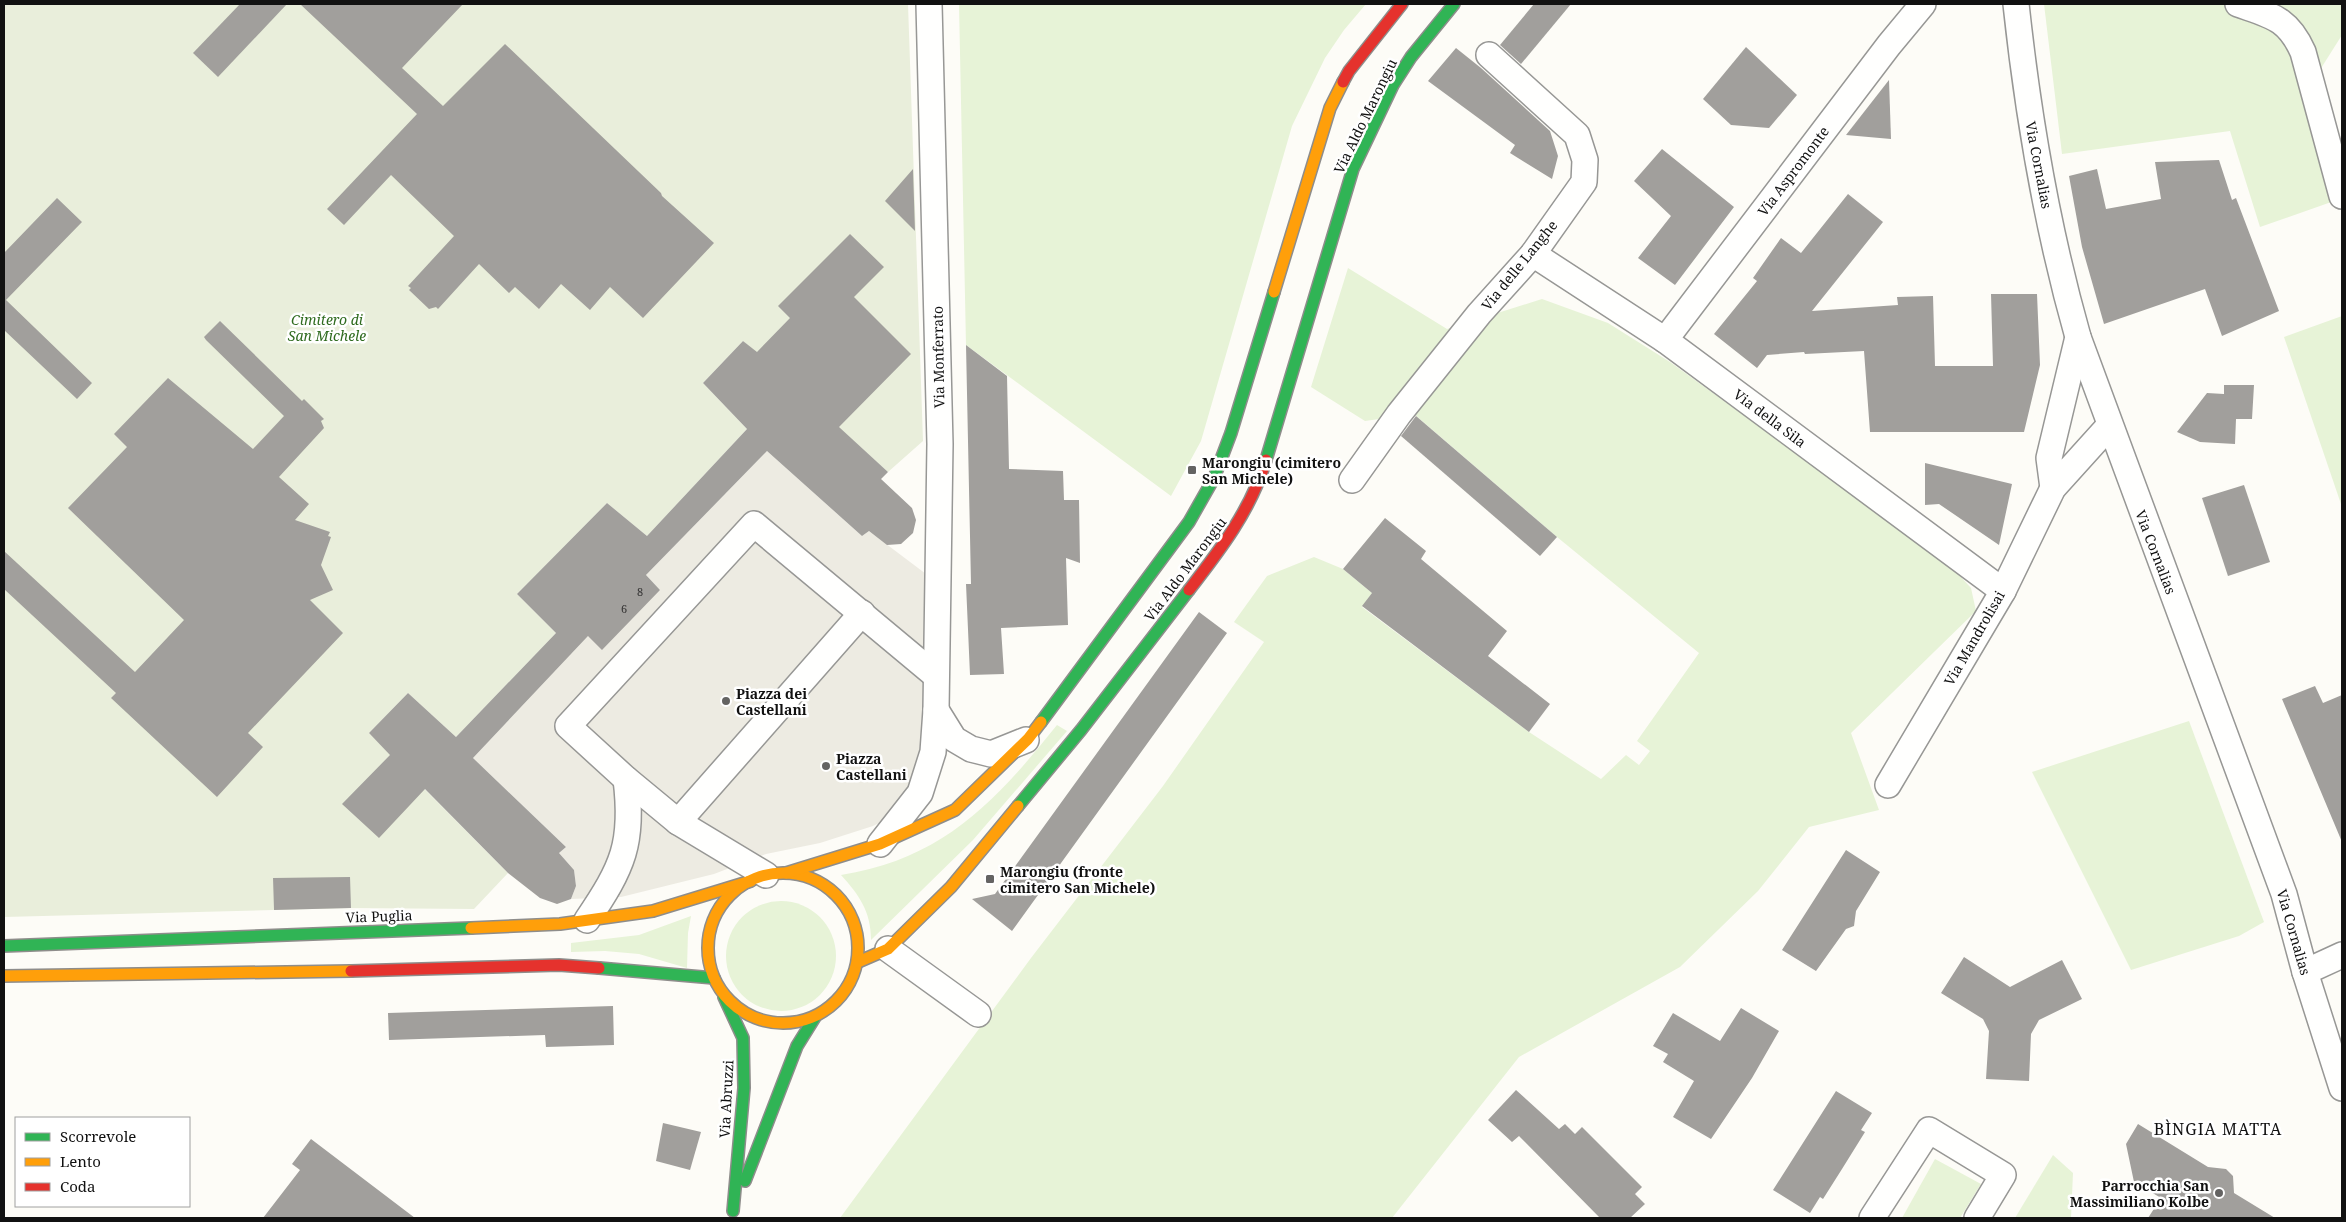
<svg xmlns="http://www.w3.org/2000/svg" width="2346" height="1222" font-family="'Noto Serif',serif">
  <style>
    .green { fill: #e7f3d7 }
    .cemetery { fill: #e9eedb }
    .plaza { fill: #edebe2 }
    .building { fill: #a19f9c }
    .lines { fill: none; stroke-linecap: round; stroke-linejoin: round }
    .street-casing { stroke: #979795; stroke-width: 28 }
    .fast-casing { stroke: #8e8d8b; stroke-width: 14 }
    .slow-casing { stroke: #8e8d8b; stroke-width: 14 }
    .jam-casing { stroke: #8e8d8b; stroke-width: 14 }
    .street { stroke: #fffffe; stroke-width: 25 }
    .fast { stroke: #30b455; stroke-width: 11 }
    .slow { stroke: #ff9f0a; stroke-width: 11 }
    .jam { stroke: #e5322d; stroke-width: 11 }
    .poi-dot { fill: #646362; stroke: #fff; stroke-width: 2 }
    .labels { text-anchor: middle; dominant-baseline: central; stroke-width: 5; stroke-linejoin: round; paint-order: stroke }
    .number-label { font-size: 11px; fill: #353434 }
    .street-label { font-size: 14px; fill: #111; stroke: #fff }
    .park-label { font-size: 14px; font-style: italic; fill: #2f6b1f; stroke: #fff }
    .poi-label { font-size: 14px; font-weight: bold; fill: #111; stroke: #fff; text-anchor: start }
    .quarter-label { font-size: 16px; letter-spacing: 1px; fill: #111; stroke: #fff }
  </style>
  <rect width="100%" height="100%" fill="#fdfcf7"/>
  <!-- green -->
  <g class="green">
    <polygon points="959,4 1366,4 1344,30 1325,58 1292,126 1201,441 1171,496 966,345"/>
    <polygon points="2044,4 2342,4 2342,35 2306,92 2337,200 2260,227 2230,131 2062,154"/>
    <polygon points="1348,268 1447,329 1542,299 1608,323 1670,362 1947,562 1971,588 1976,611 1851,733 1879,810 1809,827 1758,891 1680,967 1519,1057 1392,1218 840,1218 1031,958 1163,786 1264,642 1234,622 1267,576 1314,557 1343,569 1372,593 1362,607 1529,732 1601,779 1626,755 1639,765 1650,751 1637,741 1699,653 1557,537 1414,414 1365,421 1311,387"/>
    <polygon points="2342,316 2342,507 2284,337"/>
    <polygon points="2189,721 2264,922 2239,936 2131,970 2032,772"/>
    <path d="M 1057,725 L 1067,731 L 973,840 L 871,940 C 871,911 859,895 841,875 C 943,859 996,801 1057,725 Z"/>
    <circle cx="781" cy="956" r="55"/>
    <polygon points="691,916 688,933 687,968 639,954 605,951 571,952 571,943 639,935"/>
    <polygon points="2053,1155 2073,1173 2071,1218 2015,1218"/>
    <polygon points="1935,1159 1981,1184 1960,1218 1902,1218"/>
  </g>
  <!-- cemetery -->
  <polygon class="cemetery" points="4,4 908,4 923,441 888,472 743,341 703,383 747,429 647,536 607,503 517,594 556,633 456,737 408,693 369,733 508,873 474,909 351,908 4,917"/>
  <!-- plaza -->
  <polygon class="plaza" points="767,451 862,536 869,531 926,574 923,752 902,812 873,826 820,843 766,854 714,874 621,897 571,899 576,886 574,870 559,853 566,847 473,758 588,636 660,590 646,575"/>
  <!-- building -->
  <g class="building">
    <polygon points="240,4 287,4 218,77 193,53"/>
    <polygon points="300,4 463,4 402,68 443,106 505,44 661,193 662,196 714,243 643,318 610,287 590,310 561,284 539,309 515,287 509,293 479,264 438,309 436,307 429,309 409,290 411,288 408,286 454,236 391,175 344,225 327,209 417,114"/>
    <polygon points="1534,4 1571,4 1521,64 1500,45"/>
    <polygon points="1746,47 1797,95 1769,128 1731,125 1703,99"/>
    <polygon points="1456,48 1481,68 1550,131 1558,156 1552,179 1510,153 1515,145 1428,81"/>
    <polygon points="1889,80 1891,139 1846,135"/>
    <polygon points="1662,149 1734,207 1675,285 1638,258 1671,216 1634,181"/>
    <polygon points="2219,160 2232,200 2236,198 2279,311 2222,336 2205,289 2104,324 2082,247 2069,176 2097,169 2106,209 2161,199 2155,162"/>
    <polygon points="913,169 915,231 885,201"/>
    <polygon points="1848,194 1883,222 1812,311 1898,305 1897,297 1933,296 1935,366 1993,366 1991,294 2037,294 2040,365 2024,432 1870,432 1864,351 1805,354 1804,352 1767,355 1757,368 1714,334 1757,281 1753,278 1781,238 1801,253"/>
    <polygon points="57,198 82,222 6,300 92,383 77,399 4,330 4,253"/>
    <polygon points="850,234 884,267 854,297 911,354 839,427 888,472 881,479 912,508 916,520 913,533 901,544 887,545 869,531 862,536 767,451 646,575 660,590 602,650 588,636 473,758 566,847 559,853 574,870 576,886 571,899 557,904 540,898 508,873 425,789 379,838 342,804 390,755 369,733 408,693 456,737 556,633 517,594 607,503 647,536 747,429 703,383 743,341 757,352 790,318 778,306"/>
    <polygon points="220,321 302,401 304,399 324,419 321,421 324,428 279,477 309,504 295,520 330,532 328,536 331,537 321,565 333,590 310,600 343,633 248,733 263,747 217,797 111,698 116,693 4,589 4,551 135,672 184,620 68,508 127,447 114,434 168,378 253,449 284,416 206,340 204,337"/>
    <polygon points="966,345 1007,376 1009,469 1063,471 1064,500 1079,500 1080,563 1066,558 1068,625 1001,628 1004,674 970,675 966,584 971,584"/>
    <polygon points="2224,385 2254,385 2252,419 2236,419 2235,444 2200,442 2177,432 2207,393 2224,394"/>
    <polygon points="1416,416 1557,537 1540,556 1401,436"/>
    <polygon points="1925,463 2012,484 1999,545 1939,504 1925,505"/>
    <polygon points="2244,485 2270,562 2228,576 2202,498"/>
    <polygon points="1385,518 1426,551 1421,559 1507,631 1488,656 1550,704 1529,732 1362,606 1372,593 1343,569"/>
    <polygon points="1199,612 1227,633 1012,931 972,899 995,894"/>
    <polygon points="2315,686 2323,703 2342,695 2342,842 2282,699"/>
    <polygon points="1846,850 1880,872 1856,911 1854,926 1846,929 1816,971 1782,950"/>
    <polygon points="350,877 351,908 274,910 273,878"/>
    <polygon points="1964,957 2010,987 2062,960 2082,999 2039,1020 2031,1034 2029,1081 1986,1079 1989,1031 1983,1019 1941,993"/>
    <polygon points="613,1006 614,1045 546,1047 545,1035 389,1040 388,1013"/>
    <polygon points="1741,1008 1779,1031 1752,1078 1711,1139 1673,1117 1694,1081 1663,1062 1668,1054 1653,1046 1673,1013 1720,1041"/>
    <polygon points="1516,1090 1559,1129 1565,1124 1575,1134 1582,1127 1642,1187 1635,1194 1645,1204 1630,1218 1600,1218 1519,1136 1512,1142 1488,1120"/>
    <polygon points="1836,1091 1872,1113 1861,1130 1865,1132 1842,1169 1823,1199 1820,1197 1810,1213 1773,1190"/>
    <polygon points="663,1123 701,1132 690,1170 656,1161"/>
    <polygon points="2138,1124 2208,1167 2226,1169 2233,1176 2234,1193 2275,1218 2148,1218 2161,1198 2134,1182 2126,1144"/>
    <polygon points="311,1139 415,1218 263,1218 300,1170 292,1164"/>
  </g>
  <g class="lines">
    <defs>
      <g id="street">
        <path d="M 2016,4 C 2028,116 2047,228 2078,337 L 2284,894 L 2305,972 L 2342,1088"/>
        <path d="M 2238,4 C 2272,16 2288,18 2303,52 L 2342,196"/>
        <polyline points="1533,254 1665,340 2003,591"/>
        <polyline points="1665,340 1889,45 1923,4"/>
        <polyline points="1352,480 1399,414 1479,314 1533,254 1584,182 1585,160 1577,135 1489,55"/>
        <polyline points="2053,488 2049,458 2078,337"/>
        <polyline points="936,710 954,739 971,749 991,754 1026,740"/>
        <polyline points="1888,785 2003,591 2053,488 2109,426"/>
        <polyline points="678,822 862,613"/>
        <polyline points="880,844 920,793 933,752 936,710 940,444 929,4"/>
        <polyline points="766,875 678,822 626,779 568,726 754,524 935,675"/>
        <path d="M 587,920 C 623,867 634,843 626,779"/>
        <polyline points="888,949 978,1014"/>
        <polyline points="2305,972 2342,955"/>
        <polyline points="1872,1218 1929,1130 2003,1175 1977,1218"/>
      </g>
      <g id="fast">
        <polyline points="1266,460 1353,169 1393,85 1411,57 1454,4"/>
        <polyline points="1041,722 1189,522 1214,478 1231,433 1274,292"/>
        <polyline points="1018,806 1081,730 1189,590"/>
        <polyline points="4,946 471,928"/>
        <polyline points="599,968 714,978"/>
        <polyline points="724,997 743,1038 744,1088 733,1211"/>
        <polyline points="745,1181 797,1046 815,1017"/>
      </g>
      <g id="slow">
        <polyline points="1274,292 1330,108 1343,82"/>
        <circle cx="783" cy="948" r="75"/>
        <polyline points="786,873 880,844 955,810 1028,739 1041,722"/>
        <polyline points="471,928 560,924 653,911 751,881"/>
        <polyline points="858,962 888,949 951,887 1018,806"/>
        <polyline points="4,976 351,971"/>
      </g>
      <g id="jam">
        <polyline points="1343,82 1349,71 1402,4"/>
        <path d="M 1189,590 C 1220,550 1251,510 1266,460"/>
        <polyline points="351,971 559,965 599,968"/>
      </g>
    </defs>
    <!-- street casing -->
    <use href="#street" class="street-casing"/>
    <!-- fast casing -->
    <use href="#fast" class="fast-casing"/>
    <!-- slow casing -->
    <use href="#slow" class="slow-casing"/>
    <!-- jam casing -->
    <use href="#jam" class="jam-casing"/>
    <!-- street -->
    <use href="#street" class="street"/>
    <!-- fast -->
    <use href="#fast" class="fast"/>
    <!-- slow -->
    <use href="#slow" class="slow"/>
    <!-- jam -->
    <use href="#jam" class="jam"/>
  </g>
  <!-- markers -->
  <g class="poi-dot">
    <rect x="1187" y="465" width="10" height="10" rx="2.5"/>
    <circle cx="726" cy="701" r="5"/>
    <circle cx="826" cy="766" r="5"/>
    <rect x="985" y="874" width="10" height="10" rx="2.5"/>
    <circle cx="2219" cy="1193" r="5"/>
  </g>
  <g class="labels">
    <!-- number labels -->
    <g class="number-label">
      <text x="640" y="591">8</text>
      <text x="624" y="608">6</text>
    </g>
    <!-- street labels -->
    <g class="street-label">
      <text transform="translate(1365 116) rotate(-64)">Via Aldo Marongiu</text>
      <text transform="translate(2039 165) rotate(79)">Via Cornalias</text>
      <text transform="translate(1793 171) rotate(-53)">Via Aspromonte</text>
      <text transform="translate(1519 265) rotate(-51)">Via delle Langhe</text>
      <text transform="translate(938 357) rotate(-91)">Via Monferrato</text>
      <text transform="translate(1770 418) rotate(37)">Via della Sila</text>
      <text transform="translate(2156 552) rotate(69)">Via Cornalias</text>
      <text transform="translate(1185 569) rotate(-53)">Via Aldo Marongiu</text>
      <text transform="translate(1974 638) rotate(-60)">Via Mandrolisai</text>
      <text transform="translate(379 916) rotate(-2)">Via Puglia</text>
      <text transform="translate(2294 932) rotate(74)">Via Cornalias</text>
      <text transform="translate(726 1099) rotate(-87)">Via Abruzzi</text>
    </g>
    <!-- park labels -->
    <g class="park-label">
      <text x="327" y="319">Cimitero di<tspan x="327" dy="16">San Michele</tspan></text>
    </g>
    <!-- poi labels -->
    <g class="poi-label">
      <text x="1202" y="462">Marongiu (cimitero<tspan x="1202" dy="16">San Michele)</tspan></text>
      <text x="736" y="693">Piazza dei<tspan x="736" dy="16">Castellani</tspan></text>
      <text x="836" y="758">Piazza<tspan x="836" dy="16">Castellani</tspan></text>
      <text x="1000" y="871">Marongiu (fronte<tspan x="1000" dy="16">cimitero San Michele)</tspan></text>
      <text x="2209" y="1185" text-anchor="end">Parrocchia San<tspan x="2209" dy="16">Massimiliano Kolbe</tspan></text>
    </g>
    <!-- quarter labels -->
    <g class="quarter-label">
      <text x="2218" y="1129">BÌNGIA MATTA</text>
    </g>
  </g>
  <!-- border -->
  <rect width="2346" height="1222" fill="none" stroke="#111111" stroke-width="10"/>
  <!-- legend -->
  <rect x="15" y="1117" width="175" height="90" fill="#ffffff" stroke="#a0a0a0"/>
  <rect x="25" y="1133" width="25" height="8" fill="#30b455" stroke="#a0a0a0"/>
  <text x="60" y="1142" font-size="15" fill="#111111">Scorrevole</text>
  <rect x="25" y="1158" width="25" height="8" fill="#ff9f0a" stroke="#a0a0a0"/>
  <text x="60" y="1167" font-size="15" fill="#111111">Lento</text>
  <rect x="25" y="1183" width="25" height="8" fill="#e5322d" stroke="#a0a0a0"/>
  <text x="60" y="1192" font-size="15" fill="#111111">Coda</text>
</svg>
